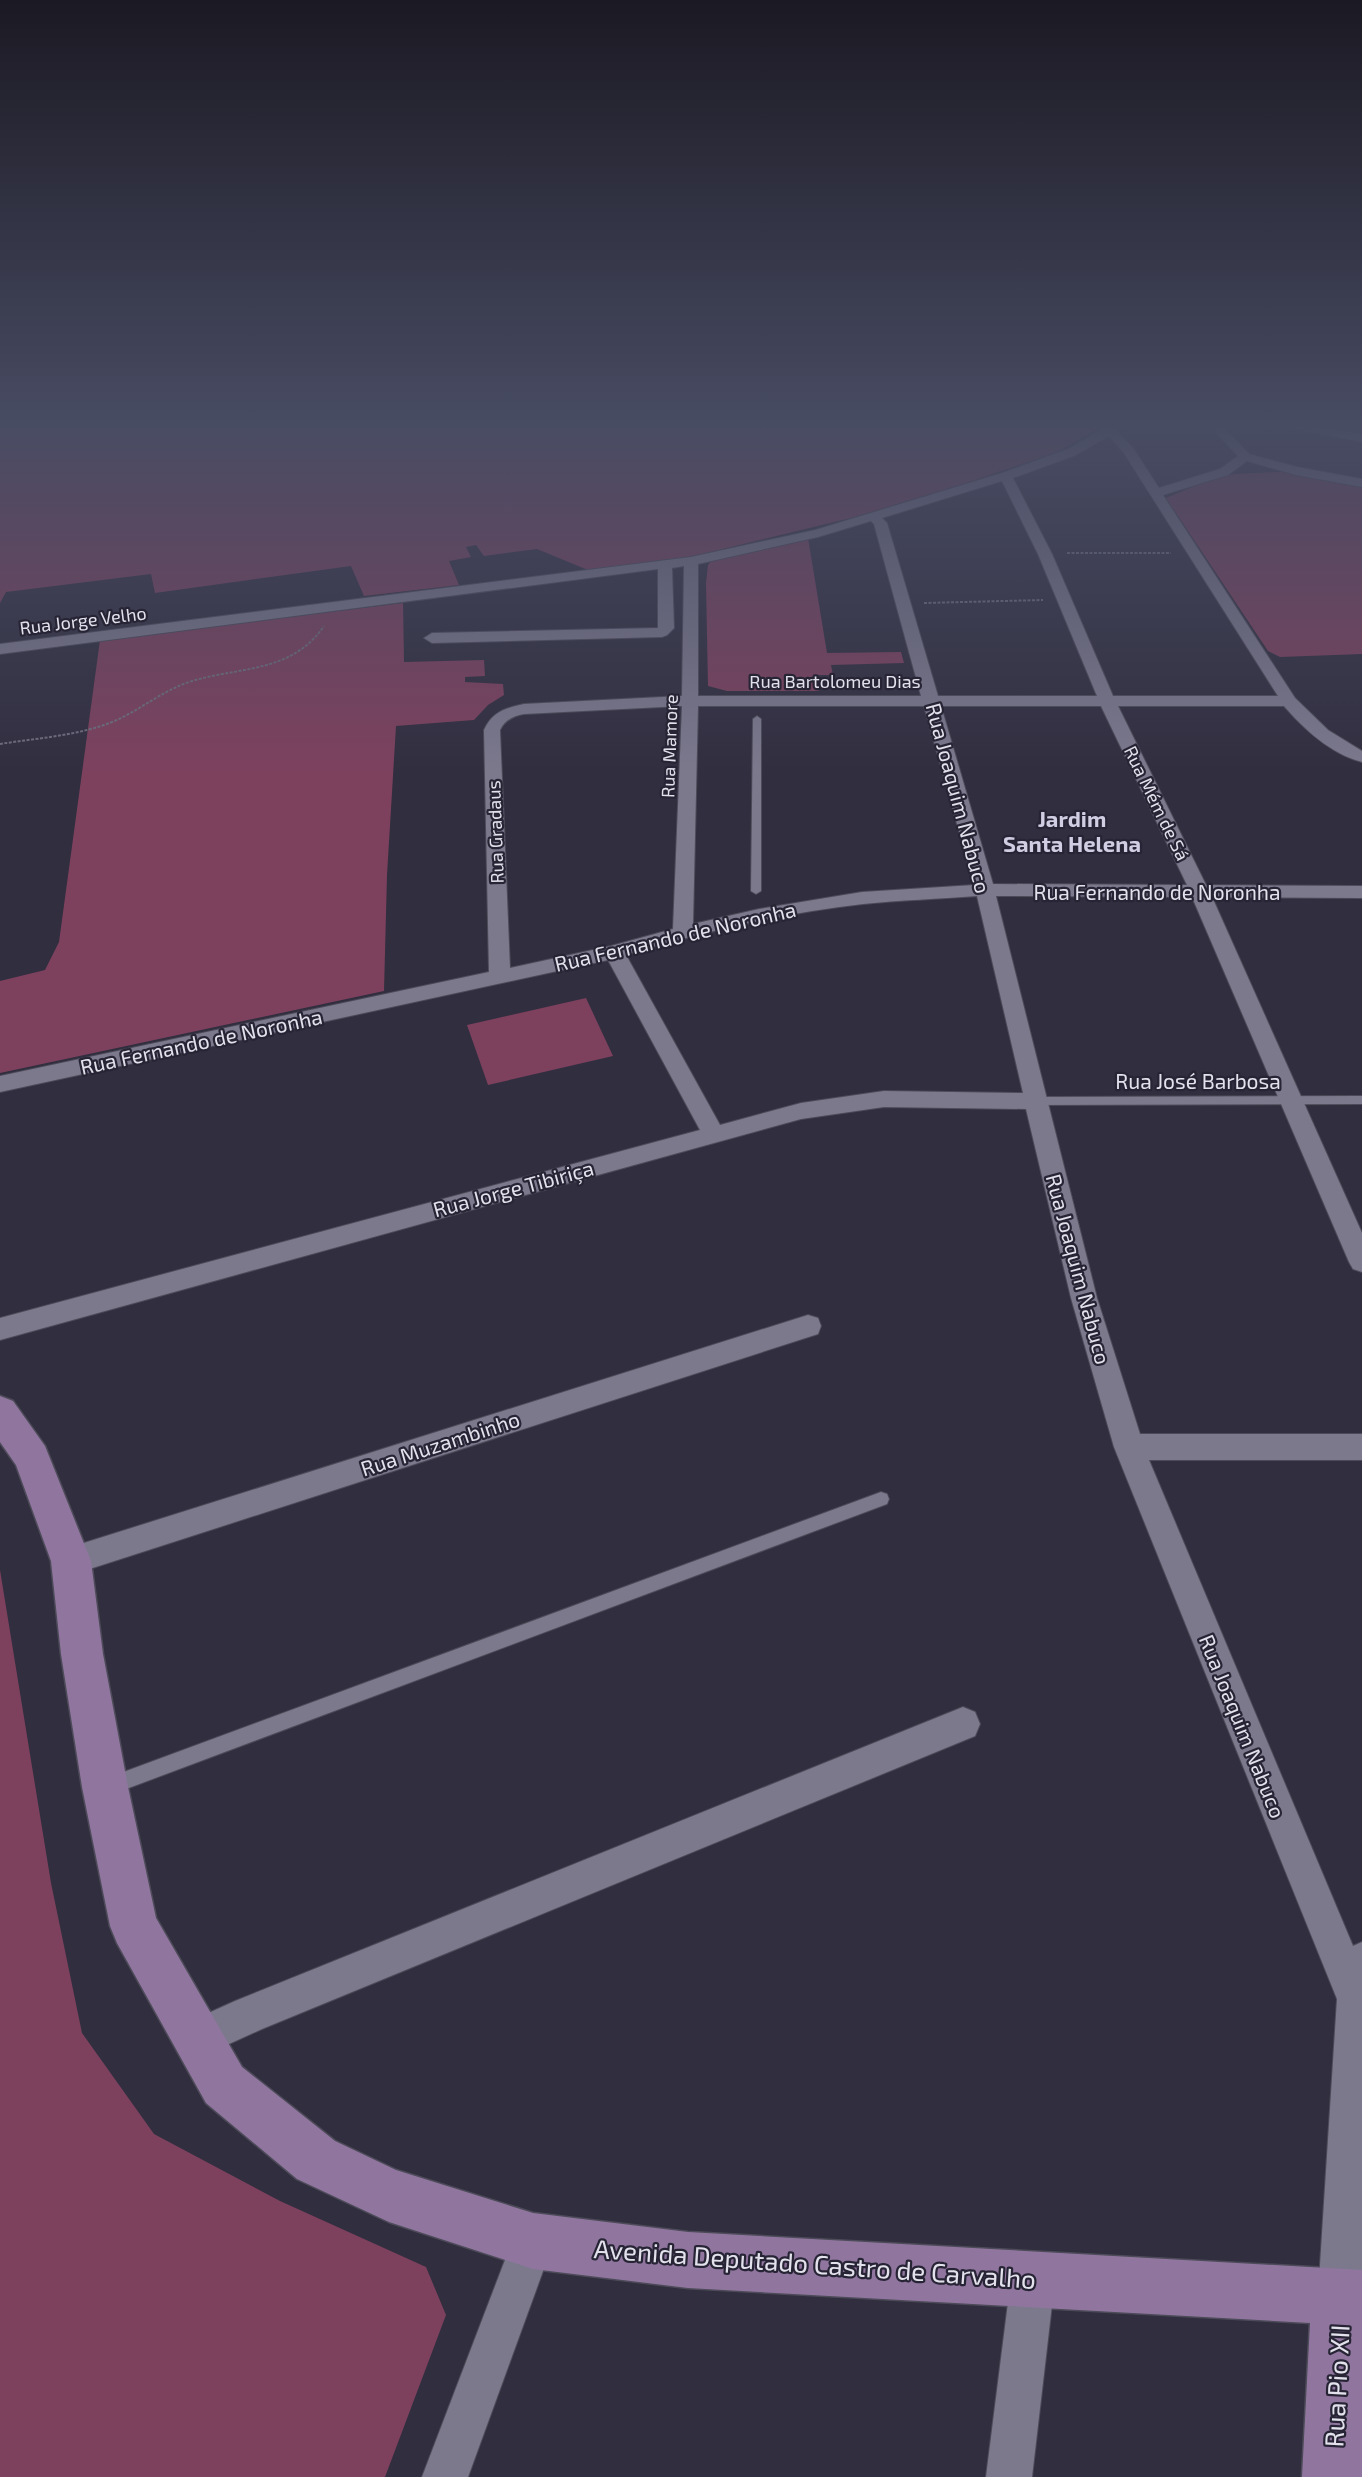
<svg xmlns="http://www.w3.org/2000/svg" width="1362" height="2477" font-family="'Exo 2',sans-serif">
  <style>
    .green { fill: #7d415e }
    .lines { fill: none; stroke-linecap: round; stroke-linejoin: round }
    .lane-casing { stroke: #4d4b59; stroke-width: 2 }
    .street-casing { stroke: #4d4b59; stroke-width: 2 }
    .secondary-casing { stroke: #4d4b59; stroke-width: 3 }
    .path { stroke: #6f6d7c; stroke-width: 2; stroke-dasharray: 3 1.5; stroke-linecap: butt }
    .lane { fill: #7c798d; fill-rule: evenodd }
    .street { fill: #7c798d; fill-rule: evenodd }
    .secondary { fill: #90769f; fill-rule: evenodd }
    .labels { text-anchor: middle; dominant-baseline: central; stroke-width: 4.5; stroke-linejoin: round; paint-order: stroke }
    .far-street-label { font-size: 18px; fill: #e2e1ec; stroke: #272435 }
    .street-label { font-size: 21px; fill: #e2e1ec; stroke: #272435 }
    .far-district-label { font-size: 22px; font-weight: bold; fill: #d1cee4; stroke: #272435 }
    .near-street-label { font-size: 26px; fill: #e2e1ec; stroke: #272435 }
  </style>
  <rect width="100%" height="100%" fill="#312e3f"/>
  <!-- green -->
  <g class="green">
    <polygon points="0,426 1102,426 1057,452 966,483 855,517 690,557 588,570 537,549 484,556 476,545 466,547 471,557 449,561 459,585 364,596 351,566 155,593 151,574 6,592 0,603"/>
    <polygon points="1296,471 1362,483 1362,654 1280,657 1268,651 1166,498 1207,481 1234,474"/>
    <polygon points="808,538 827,653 901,652 904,663 831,665 833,675 816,675 819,691 727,691 708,686 706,583 708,565 712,560"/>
    <polygon points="403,603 404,662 484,660 485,676 465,677 465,682 503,684 504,695 488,705 474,720 396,726 387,875 384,991 0,1073 0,981 45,970 59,942 100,640"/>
    <polygon points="586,998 613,1056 488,1085 467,1025"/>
    <polygon points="0,1570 51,1883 82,2033 154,2134 280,2201 426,2267 446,2315 385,2477 0,2477"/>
  </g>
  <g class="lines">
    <defs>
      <g id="lane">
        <polygon points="757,716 761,719 761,891 756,894 751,891 753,719"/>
        <polygon points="1362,1096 1362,1104 1035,1105 1029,1101 1035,1097"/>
        <polygon points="881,1492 887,1494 889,1499 887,1504 110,1795 103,1793 101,1786 103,1779 110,1777"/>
      </g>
      <g id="street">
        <path d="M 1108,426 L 1122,426 L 1117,431 L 1133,448 L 1159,488 L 1220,469 L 1238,456 L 1210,426 L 1222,426 L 1249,454 L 1297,467 L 1362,479 L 1362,487 L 1296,475 L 1247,461 L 1228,475 L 1163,495 L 1295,698 L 1328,730 L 1362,751 L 1362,762 C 1331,754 1305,730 1284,706 L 1118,706 L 1206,885 L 1362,886 L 1362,898 L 1212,897 L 1362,1233 L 1362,1272 L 1353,1269 L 1349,1262 L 1192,897 L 996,896 L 1097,1298 L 1140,1434 L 1362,1434 L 1362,1460 L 1149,1460 L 1353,1946 L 1362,1942 L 1362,2296 L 1355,2311 L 1340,2318 L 1325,2311 L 1318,2296 L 1337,1999 L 1114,1447 L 1071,1298 L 1026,1109 L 884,1107 L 801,1119 L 0,1340 L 0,1318 L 700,1130 L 608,960 L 0,1092 L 0,1076 L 489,972 L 484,730 C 492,712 505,708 524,704 L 682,696 L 684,566 L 672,568 L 674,628 L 667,635 L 662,637 L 432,643 L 424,638 L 432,633 L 658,628 L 658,569 L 0,654 L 0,644 L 691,557 L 815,530 L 1002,473 L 1068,449 ZM 1109,436 L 1124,453 L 1278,696 L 1113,696 L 1052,554 L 1013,478 L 1076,455 ZM 1002,481 L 1038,554 L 1097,696 L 938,696 L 887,523 L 882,518 ZM 871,521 L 874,524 L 921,696 L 698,696 L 698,564 L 818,537 ZM 682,706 L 673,929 L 611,946 L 510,968 L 500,730 C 505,720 513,716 524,714 ZM 698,706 L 924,706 L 974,885 L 862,892 L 759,909 L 693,924 ZM 941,706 L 1101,706 L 1187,885 L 993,884 ZM 977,896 L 1023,1093 L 884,1091 L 801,1103 L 720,1125 L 626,955 C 703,932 782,913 863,904 C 900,900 939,899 977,896 Z"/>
        <polygon points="1288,426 1314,426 1362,434 1362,442 1294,429"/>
        <polygon points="808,1315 818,1318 821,1326 818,1334 71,1575 60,1571 55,1561 60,1551 71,1547"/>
        <polygon points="963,1707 975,1712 980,1724 975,1736 262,2029 196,2059 182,2053 176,2039 182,2025 235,2001"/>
        <polygon points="533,2220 548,2226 554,2241 468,2477 422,2477 518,2226"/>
        <polygon points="1033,2257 1048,2264 1055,2279 1032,2477 986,2477 1011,2279 1018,2264"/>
      </g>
      <polygon id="secondary" points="0,1396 13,1401 45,1446 91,1561 103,1654 128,1787 156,1918 242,2067 335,2141 396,2170 533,2213 688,2232 1362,2270 1362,2477 1302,2477 1310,2323 688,2288 533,2269 389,2222 297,2179 206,2103 117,1943 110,1926 82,1787 61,1654 51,1561 16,1465 0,1442"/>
    </defs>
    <!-- lane casing -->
    <use href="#lane" class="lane-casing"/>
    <!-- street casing -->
    <use href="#street" class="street-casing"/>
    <!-- secondary casing -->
    <use href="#secondary" class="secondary-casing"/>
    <!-- path -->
    <g class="path">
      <polyline points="1067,553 1171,553"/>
      <polyline points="924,603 1043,600"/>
      <path d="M 0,744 C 37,738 77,736 112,722 C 139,711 162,691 189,682 C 239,666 291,674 324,626"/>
    </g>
    <!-- lane -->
    <use href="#lane" class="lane"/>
    <!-- street -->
    <use href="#street" class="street"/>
    <!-- secondary -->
    <use href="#secondary" class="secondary"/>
  </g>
  <!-- sky -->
  <linearGradient id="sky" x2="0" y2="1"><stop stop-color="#1b1923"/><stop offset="0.55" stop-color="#484c63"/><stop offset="1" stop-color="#484c63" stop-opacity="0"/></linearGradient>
  <rect width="1362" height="773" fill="url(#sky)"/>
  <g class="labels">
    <!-- far-street labels -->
    <g class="far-street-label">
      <text transform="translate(83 620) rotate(-7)">Rua Jorge Velho</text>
      <text x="835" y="681">Rua Bartolomeu Dias</text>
      <text transform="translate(669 746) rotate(-88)">Rua Mamore</text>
      <text transform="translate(1157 803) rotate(64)">Rua Mém de Sá</text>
      <text transform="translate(495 832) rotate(-92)">Rua Gradaus</text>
    </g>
    <!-- street labels -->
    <g class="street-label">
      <text transform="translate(959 798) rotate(75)">Rua Joaquim Nabuco</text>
      <text x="1157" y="891">Rua Fernando de Noronha</text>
      <text transform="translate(675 936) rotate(-13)">Rua Fernando de Noronha</text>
      <text transform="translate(201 1041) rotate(-12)">Rua Fernando de Noronha</text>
      <text x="1198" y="1080">Rua José Barbosa</text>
      <text transform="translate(513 1188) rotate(-15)">Rua Jorge Tibiriça</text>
      <text transform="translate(1079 1269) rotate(75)">Rua Joaquim Nabuco</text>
      <text transform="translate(440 1443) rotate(-18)">Rua Muzambinho</text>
      <text transform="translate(1243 1726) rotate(68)">Rua Joaquim Nabuco</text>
    </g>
    <!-- far-district labels -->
    <g class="far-district-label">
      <text x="1072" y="818">Jardim<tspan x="1072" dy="25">Santa Helena</tspan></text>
    </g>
    <!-- near-street labels -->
    <g class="near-street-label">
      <text transform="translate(815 2263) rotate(4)">Avenida Deputado Castro de Carvalho</text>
      <text transform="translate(1336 2386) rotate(-87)">Rua Pio XII</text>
    </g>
  </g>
</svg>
